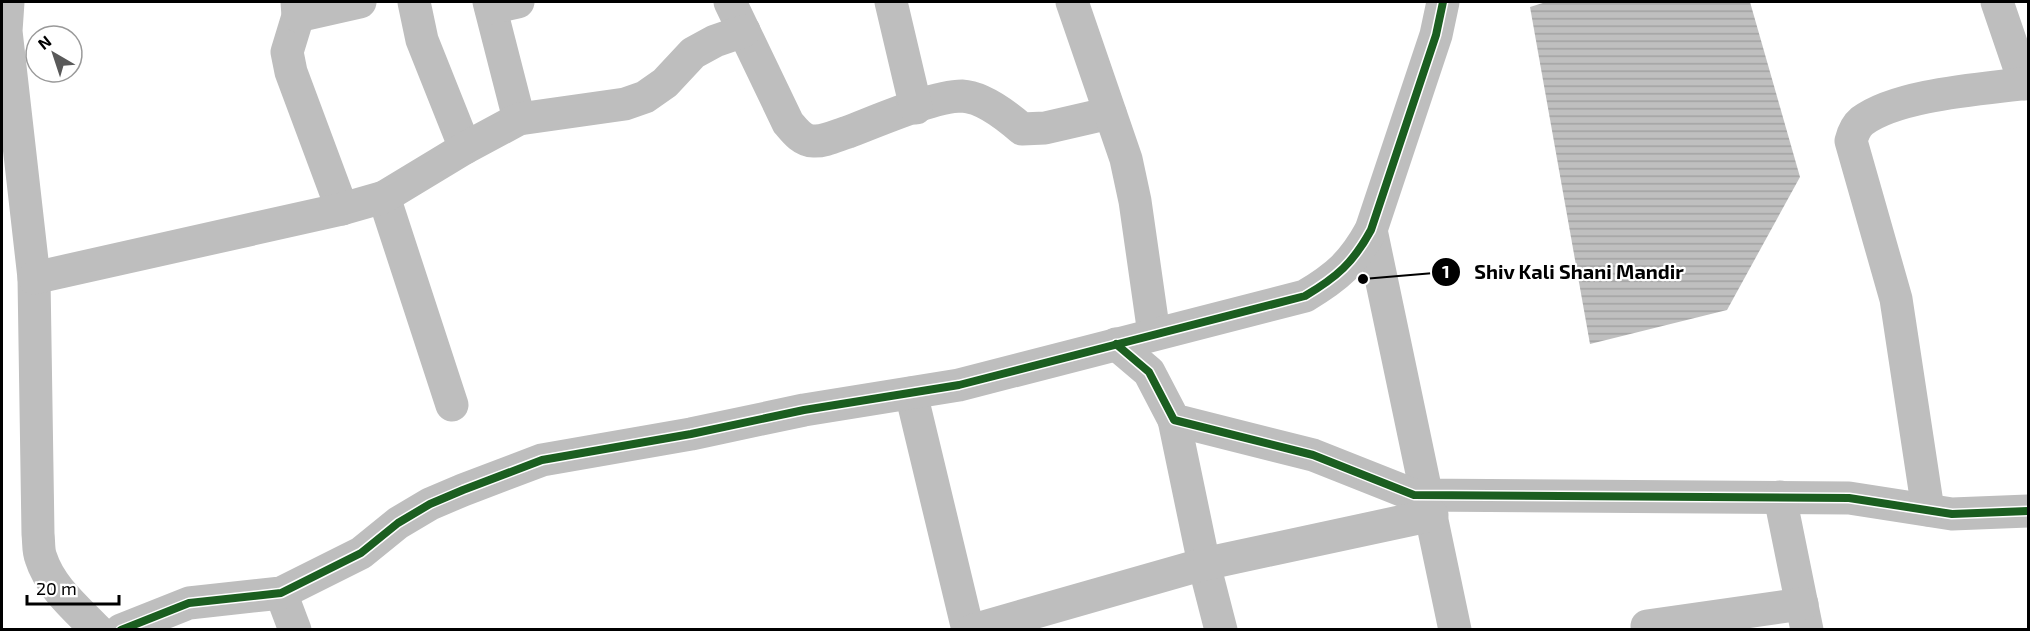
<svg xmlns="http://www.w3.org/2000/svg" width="2030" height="631" font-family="'Exo 2',sans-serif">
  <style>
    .water { fill: url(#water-rules) }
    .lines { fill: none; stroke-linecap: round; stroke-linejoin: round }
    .street { stroke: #bebebe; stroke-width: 33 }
    .cycleway-casing { stroke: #fff; stroke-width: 11 }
    .cycleway { stroke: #1b5e20; stroke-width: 8 }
    .leader { fill: none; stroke: #000; stroke-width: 2 }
    .callout-dot { fill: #000; stroke: #fff; stroke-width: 2 }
    .mark-label { font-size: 18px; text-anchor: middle; font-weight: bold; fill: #fff }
    .callout-label { font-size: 20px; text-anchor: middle; font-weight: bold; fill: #000; stroke: #fff; stroke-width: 4.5; stroke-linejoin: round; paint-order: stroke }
  </style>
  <defs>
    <pattern id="water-rules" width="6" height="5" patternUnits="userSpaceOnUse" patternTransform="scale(1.5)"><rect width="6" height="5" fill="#bfbfbf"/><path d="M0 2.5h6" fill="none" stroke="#a2a2a2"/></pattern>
  </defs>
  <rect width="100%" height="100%" fill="#fff"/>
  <!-- water -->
  <polygon class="water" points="1546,2 1750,2 1800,177 1727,310 1590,344 1530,7"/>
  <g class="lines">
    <!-- street -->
    <g class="street">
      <path d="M 8,2 L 6,31 L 34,278 L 38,534 C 39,542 38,551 41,558 C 50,587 77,609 97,630"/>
      <polyline points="297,2 298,16 287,52 291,72 342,209"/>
      <polyline points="414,2 422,40 465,148"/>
      <polyline points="489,2 519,119"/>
      <path d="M 730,2 L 788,123 C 794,130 802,141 813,141 C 824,142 838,135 848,132 C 877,121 934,96 962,96 C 983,97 1007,116 1022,129 L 1045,128 L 1110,113"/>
      <polyline points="891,2 916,108"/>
      <polyline points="1072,2 1126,159 1135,201 1154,334"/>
      <polyline points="1997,2 2025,84"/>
      <polyline points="491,8 518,2"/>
      <polyline points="298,16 360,2"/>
      <polyline points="384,197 452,405"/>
      <polyline points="1371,230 1455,630"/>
      <polyline points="34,278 342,209 384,197 465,148 519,119 625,104 645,97 665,83 693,53 715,41 744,31"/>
      <polyline points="1116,344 1149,372 1174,420 1313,455 1414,495 1849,498 1952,514 2028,511"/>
      <polyline points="911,393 968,630"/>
      <polyline points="1174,420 1204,564 1221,630"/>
      <polyline points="1780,497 1807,630"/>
      <path d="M 1928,510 L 1896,299 L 1851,141 C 1853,133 1856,126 1862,121 C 1898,94 1983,89 2028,83"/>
      <polyline points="281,593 295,630"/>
      <polyline points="1647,626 1802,604"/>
      <path d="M 121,630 L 189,603 L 281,593 L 361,553 L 398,523 L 430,504 L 463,490 L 542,460 L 691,434 L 804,410 L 959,385 L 1305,296 C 1337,277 1353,263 1371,230 L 1436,35 L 1443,2"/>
      <polyline points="973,630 1204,564 1432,515"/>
    </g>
    <defs>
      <g id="cycleway">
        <polyline points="1116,344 1149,372 1174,420 1313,455 1414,495 1849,498 1952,514 2028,511"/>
        <path d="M 121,630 L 189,603 L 281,593 L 361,553 L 398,523 L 430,504 L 463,490 L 542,460 L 691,434 L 804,410 L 959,385 L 1305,296 C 1337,277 1353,263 1371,230 L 1436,35 L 1443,2"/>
      </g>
    </defs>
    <!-- cycleway casing -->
    <use href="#cycleway" class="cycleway-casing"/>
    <!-- cycleway -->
    <use href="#cycleway" class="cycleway"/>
  </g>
  <!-- callouts -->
  <path class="leader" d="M1363 279L1446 272"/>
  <g class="callout-dot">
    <circle cx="1363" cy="279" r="6"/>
    <circle cx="1446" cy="272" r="15"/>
  </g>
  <g class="mark-label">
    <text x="1446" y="278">1</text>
  </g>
  <g class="callout-label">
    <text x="1579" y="279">Shiv Kali Shani Mandir</text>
  </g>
  <!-- border -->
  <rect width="2030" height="631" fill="none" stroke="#000000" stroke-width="6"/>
  <!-- north arrow -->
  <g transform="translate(54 54) rotate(321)"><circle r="28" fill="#ffffff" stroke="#999999" stroke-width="1.5"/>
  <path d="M0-4.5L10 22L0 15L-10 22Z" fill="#595959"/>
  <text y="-9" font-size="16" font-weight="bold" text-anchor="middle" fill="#000000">N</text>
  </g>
  <!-- scale -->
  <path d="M27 595v9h92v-9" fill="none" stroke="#000000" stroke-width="3"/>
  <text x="36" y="595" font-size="18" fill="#000000" stroke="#ffffff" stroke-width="4.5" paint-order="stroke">20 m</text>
</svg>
